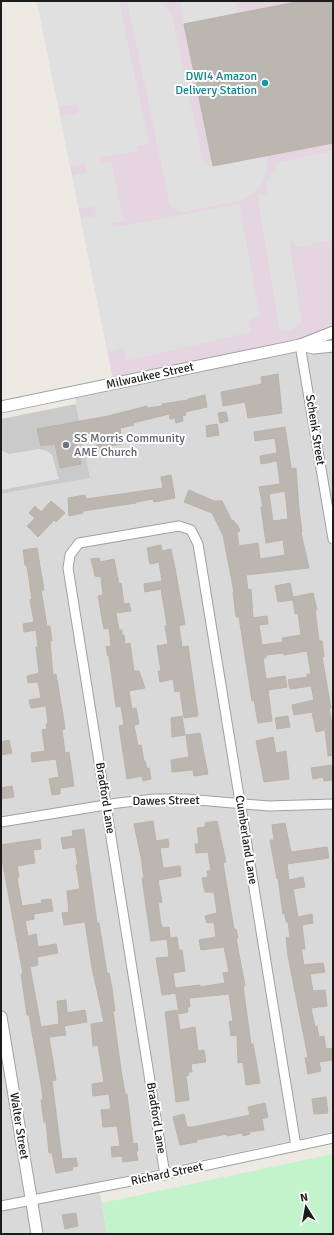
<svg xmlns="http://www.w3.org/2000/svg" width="334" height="1235" font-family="Signika,sans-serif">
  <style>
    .residential { fill: #dad9d9 }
    .industrial { fill: #e5d5e1 }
    .religious { fill: #cacaca }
    .park { fill: #c3f3ca }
    .parking { fill: #e0e0e0 }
    .building { fill: #bcb6b0; stroke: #bcb2a7; fill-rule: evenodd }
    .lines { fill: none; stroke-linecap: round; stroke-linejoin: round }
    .minor-casing { stroke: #a0a0a0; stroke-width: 11 }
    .tertiary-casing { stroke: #a0a0a0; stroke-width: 13 }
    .minor { stroke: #fff; stroke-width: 9 }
    .tertiary { stroke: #fff; stroke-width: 11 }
    .culture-dot { fill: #0f9aa8; stroke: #fff; stroke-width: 1.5 }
    .worship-dot { fill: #6b7280; stroke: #fff; stroke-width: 1.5 }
    .labels { text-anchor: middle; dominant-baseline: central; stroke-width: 4; stroke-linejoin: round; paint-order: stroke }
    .culture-label { font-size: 12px; fill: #0d838f; stroke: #fff; text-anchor: end }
    .street-label { font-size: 12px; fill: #1c1c1c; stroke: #fff }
    .worship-label { font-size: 12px; fill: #5b616d; stroke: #fff; text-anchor: start }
  </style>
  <rect width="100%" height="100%" fill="#eceae3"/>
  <!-- residential -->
  <polygon class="residential" points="333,346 333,1132 98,1182 107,1234 1,1234 1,494 90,478 74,391 299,347"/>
  <!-- industrial -->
  <polygon class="industrial" points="37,1 333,1 333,332 114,384"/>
  <!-- religious -->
  <polygon class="religious" points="76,404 90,478 1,494 1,419"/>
  <!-- park -->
  <polygon class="park" points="333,1154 333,1234 107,1234 102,1203"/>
  <!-- parking -->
  <g class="parking">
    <polygon points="37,1 119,1 149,144 137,146 137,151 101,157 101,164 111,162 124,221 112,223 113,226 117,227 239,204 260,316 247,321 251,332 126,361 123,348 108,352 81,219 96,216 95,207 79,208 72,176 87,172 85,163 70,166 60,117 77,113 76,105 58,106"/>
    <polygon points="127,1 157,1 171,11 203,161 208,166 213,166 267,156 267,168 263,182 254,193 242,200 184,212 176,210 170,206"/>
    <polygon points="180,1 235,1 238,14 184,24"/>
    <polygon points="333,151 333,240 296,247 293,240 289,242 302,323 292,329 280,332 257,196 268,194 266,183 269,177 276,171 276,163"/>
    <polygon points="39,449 47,451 52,455 59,479 1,490 1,450 9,454"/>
  </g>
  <!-- building -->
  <g class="building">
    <polygon points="301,1 333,1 333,143 213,166 184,24"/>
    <polygon points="278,374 282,413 248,418 245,402 223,406 221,392 262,384 261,377"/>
    <polygon points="205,395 207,407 185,412 186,415 182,416 183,421 176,423 175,418 170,419 169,414 133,423 134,425 120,428 122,444 109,446 110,451 99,453 94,433 75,436 81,464 60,468 55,444 41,446 37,429 108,416 147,406 147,408 162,406 162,404 188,400 188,399"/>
    <polygon points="226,412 228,421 220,423 218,413"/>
    <polygon points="217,424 219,435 207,437 206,426"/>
    <path d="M 285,427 L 291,467 L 292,469 L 296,468 L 299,509 L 302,532 L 301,533 L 309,568 L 246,575 L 248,590 L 251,589 L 253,618 L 267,616 L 268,624 L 259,625 L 262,645 L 283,642 L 282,638 L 301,635 L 298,613 L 295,614 L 293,600 L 278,602 L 275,586 L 290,583 L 293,597 L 313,593 L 317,610 L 315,610 L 319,641 L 322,641 L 324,657 L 322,657 L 331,708 L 329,708 L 333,729 L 333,755 L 328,756 L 325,730 L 316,732 L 312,712 L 294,715 L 292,705 L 314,700 L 311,686 L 290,689 L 288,680 L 307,677 L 307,674 L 311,674 L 307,651 L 284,655 L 284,653 L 266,655 L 266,658 L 263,658 L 266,679 L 285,676 L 287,687 L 268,690 L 272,721 L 258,723 L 254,700 L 252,701 L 239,617 L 236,617 L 233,592 L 234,592 L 223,535 L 212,513 L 184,502 L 189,490 L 214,501 L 222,501 L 232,521 L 233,520 L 236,524 L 237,524 L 240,531 L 237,532 L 239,546 L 258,543 L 260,559 L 285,555 L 283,540 L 266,543 L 261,507 L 263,507 L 259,487 L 280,484 L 277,461 L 261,464 L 260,456 L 277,453 L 275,438 L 255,441 L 254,432 ZM 285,491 L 288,519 L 273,521 L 269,494 Z"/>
    <polygon points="171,475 175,498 154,502 153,499 136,502 136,503 83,511 83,513 69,516 68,498 85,495 86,499 163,488 161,477"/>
    <polygon points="51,501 65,513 56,522 54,520 38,537 27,526 35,518 29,513 35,506 41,512"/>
    <polygon points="161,545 162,551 171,549 175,568 185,624 179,626 182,647 188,646 198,716 184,718 180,691 175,692 173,679 160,682 158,671 161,671 157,646 168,644 165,626 167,625 161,589 145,592 144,584 162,581 159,562 150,564 147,548"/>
    <polygon points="37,548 44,590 41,590 47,626 50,626 52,641 50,641 53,675 56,674 63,715 65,729 62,729 65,753 69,752 74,786 60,788 60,794 52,795 49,779 59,777 56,759 32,762 31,753 45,751 42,730 47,729 46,724 48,724 46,706 31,708 29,700 41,698 38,682 28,683 27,676 39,673 36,647 38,647 36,630 24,632 23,624 34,622 30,600 32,599 27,566 25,565 23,550"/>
    <polygon points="99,558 100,562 114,559 119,584 121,583 124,604 129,603 131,611 116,613 119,630 122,630 122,635 124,635 125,644 130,643 134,671 139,671 145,688 129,691 132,709 136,708 139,724 134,725 138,746 141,745 144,761 145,761 147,769 149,768 151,779 143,781 142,776 127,779 119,726 124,725 121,706 116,707 109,656 108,656 106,647 111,646 109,628 104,629 98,596 103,595 101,577 95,576 91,559"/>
    <polygon points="182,716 185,735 172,737 171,718"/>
    <polygon points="288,716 290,727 277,729 275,718"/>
    <polygon points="200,733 208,774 194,776 193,770 172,772 171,760 189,757 186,735"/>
    <polygon points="273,737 276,753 286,751 289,779 264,782 256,741"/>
    <polygon points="9,740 12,753 1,755 1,742"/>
    <polygon points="333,765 333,780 324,781 323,777 313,779 311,768"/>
    <polygon points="12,786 14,797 1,799 1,788"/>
    <polygon points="153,821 156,841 168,839 169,847 160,848 163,868 180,866 181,876 158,880 162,902 158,903 161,924 163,928 169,927 170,938 177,937 179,950 182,950 185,971 173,973 176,993 162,995 156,958 169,957 167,939 151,941 142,878 144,878 141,857 134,824"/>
    <polygon points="217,821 226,862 223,863 234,929 236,929 238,938 236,938 245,986 243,986 251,1044 253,1044 260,1083 246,1085 243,1062 238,1063 237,1035 231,1036 229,1022 233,1021 229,994 189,998 190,1007 187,1007 188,1012 179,1014 175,988 200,985 200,987 225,983 223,973 229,972 224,947 201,950 199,940 216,937 214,922 207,923 205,916 217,913 214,892 205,892 202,878 208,877 207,871 211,870 208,852 196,853 195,844 199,844 197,828 205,827 205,823"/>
    <polygon points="285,823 291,852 327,847 329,858 287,864 289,880 303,877 305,887 293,889 298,917 312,914 313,923 302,925 305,949 301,949 304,965 323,963 325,972 310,974 313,991 325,990 327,1006 311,1008 315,1027 317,1026 319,1037 324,1036 326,1049 333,1048 333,1060 319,1062 321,1071 308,1074 305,1058 308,1057 288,956 286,938 290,937 288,922 286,922 285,913 283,914 278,878 277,879 270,840 274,840 272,825"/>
    <polygon points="84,829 97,923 99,923 107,973 109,973 112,988 115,1011 113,1011 121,1070 125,1094 127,1094 133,1144 137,1143 138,1151 136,1151 138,1160 123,1162 122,1156 112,1157 111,1147 120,1146 117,1126 103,1127 101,1110 111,1109 109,1094 93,1096 92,1084 104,1082 98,1045 93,1046 91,1024 104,1022 92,968 85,922 64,925 62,913 69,912 67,891 80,889 76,865 78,865 75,847 63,849 61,838 73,836 72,831"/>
    <polygon points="40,839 41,849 33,850 35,863 17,866 19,877 17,878 22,906 42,903 41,900 51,899 53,911 34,914 34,919 25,921 28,936 36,934 38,947 56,944 58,953 37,957 38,965 30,967 41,1027 59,1024 57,1001 66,1000 67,1013 85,1010 87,1022 64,1026 66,1035 49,1037 56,1080 52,1081 62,1159 76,1158 78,1166 72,1167 73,1170 56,1173 52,1153 49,1153 46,1122 44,1122 41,1100 43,1100 42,1090 29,1015 27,1015 21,974 23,974 1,854 1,845"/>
    <polygon points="177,1010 180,1030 195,1027 198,1051 204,1050 206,1062 191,1064 192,1072 188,1072 189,1075 186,1076 189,1100 176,1102 165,1012"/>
    <polygon points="326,1097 328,1113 314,1114 312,1099"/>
    <polygon points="265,1103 268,1117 262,1119 264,1130 249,1132 250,1134 243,1136 242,1133 227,1136 227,1134 196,1140 197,1142 180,1145 173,1117 184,1114 187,1127 193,1127 250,1115 248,1107"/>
    <polygon points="76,1213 78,1226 65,1229 62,1215"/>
  </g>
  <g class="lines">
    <defs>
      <g id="minor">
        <polyline points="300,345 333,539"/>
        <polyline points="1,822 118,803 155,799 186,799 269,806 333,804"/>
        <polyline points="165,1175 68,568 70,555 79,543 179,526 191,530 198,544 296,1146"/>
        <polyline points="1,1206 152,1177 333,1138"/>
      </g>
      <g id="tertiary">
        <polyline points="300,345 314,348 333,346"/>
        <polyline points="1,407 300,345 333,332"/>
        <polyline points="1,1017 37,1234"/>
      </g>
    </defs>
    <!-- minor casing -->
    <use href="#minor" class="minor-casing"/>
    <!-- tertiary casing -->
    <use href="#tertiary" class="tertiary-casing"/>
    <!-- minor -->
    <use href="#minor" class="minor"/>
    <!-- tertiary -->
    <use href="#tertiary" class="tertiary"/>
  </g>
  <!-- markers -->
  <circle class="culture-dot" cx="265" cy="83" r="4"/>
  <circle class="worship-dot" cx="66" cy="445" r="4"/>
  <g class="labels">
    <!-- culture labels -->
    <g class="culture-label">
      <text x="257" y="76">DWI4 Amazon<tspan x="257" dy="14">Delivery Station</tspan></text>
    </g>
    <!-- street labels -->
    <g class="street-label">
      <text transform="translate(150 376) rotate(-12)">Milwaukee Street</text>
      <text transform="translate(315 430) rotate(81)">Schenk Street</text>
      <text transform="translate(105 798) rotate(81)">Bradford Lane</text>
      <text transform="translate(166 801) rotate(-1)">Dawes Street</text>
      <text transform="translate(246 840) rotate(81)">Cumberland Lane</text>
      <text transform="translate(156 1118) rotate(81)">Bradford Lane</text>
      <text transform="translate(19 1126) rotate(81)">Walter Street</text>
      <text transform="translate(167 1174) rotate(-12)">Richard Street</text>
    </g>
    <!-- worship labels -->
    <g class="worship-label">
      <text x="74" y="438">SS Morris Community<tspan x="74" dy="14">AME Church</tspan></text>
    </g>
  </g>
  <!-- border -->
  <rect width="334" height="1235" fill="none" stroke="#1c1c1c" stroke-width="4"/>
  <!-- north arrow -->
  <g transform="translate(306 1207) rotate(349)" stroke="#ffffff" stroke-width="3" paint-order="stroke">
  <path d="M0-3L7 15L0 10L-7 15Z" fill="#1c1c1c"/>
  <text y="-6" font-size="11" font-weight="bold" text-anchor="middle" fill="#1c1c1c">N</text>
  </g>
</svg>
